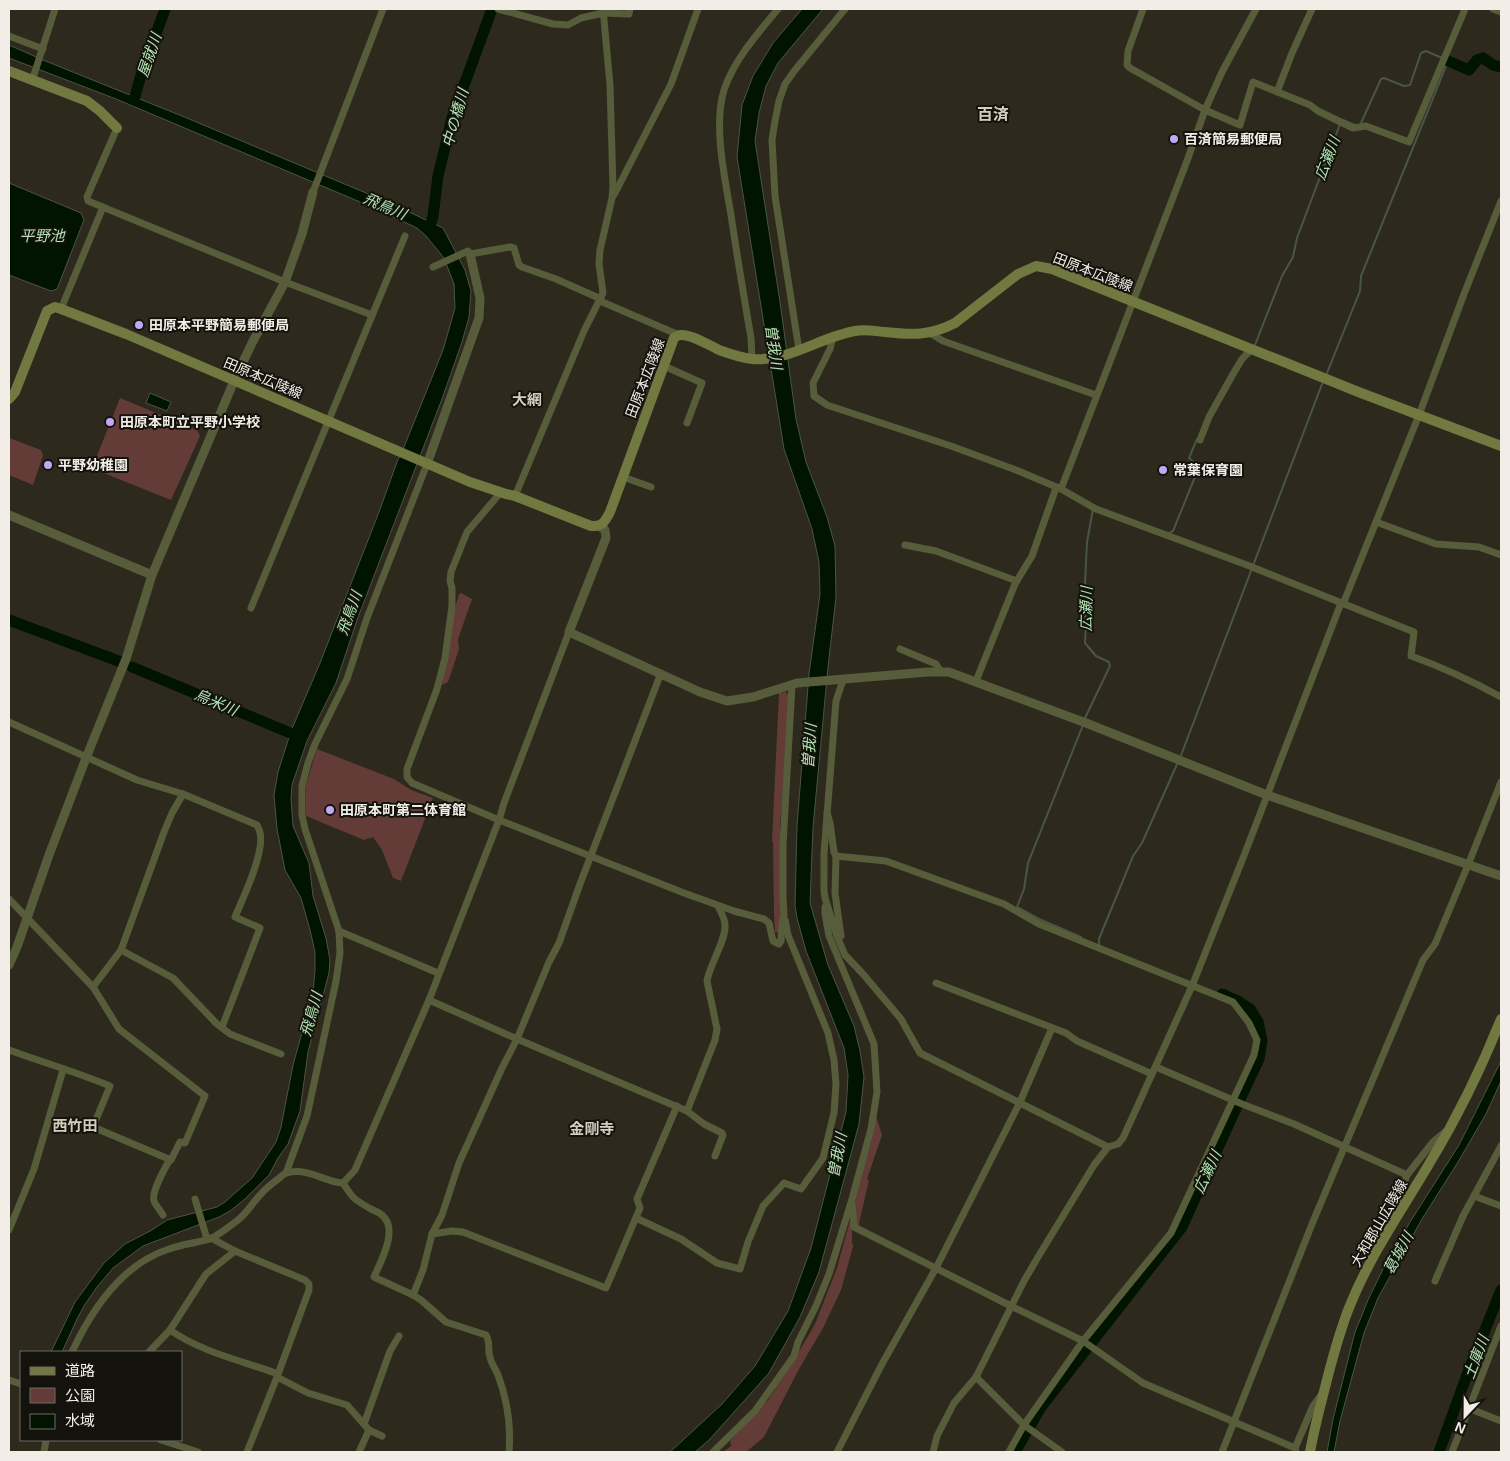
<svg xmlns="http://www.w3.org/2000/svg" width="1510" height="1461" font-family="Helvetica,'Noto Sans JP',sans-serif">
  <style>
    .green { fill: #633c37 }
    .water { fill: #001400; stroke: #495545 }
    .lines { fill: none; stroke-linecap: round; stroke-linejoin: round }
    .stream { stroke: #495545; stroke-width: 2 }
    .river { stroke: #001400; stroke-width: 11 }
    .minor { stroke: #575d3a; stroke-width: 7 }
    .tertiary { stroke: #575d3a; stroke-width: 9 }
    .secondary { stroke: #717940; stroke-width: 10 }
    .poi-dot { fill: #c1a8f3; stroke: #14120d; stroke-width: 2 }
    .labels { text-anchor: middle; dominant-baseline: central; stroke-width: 4; stroke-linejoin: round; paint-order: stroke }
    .poi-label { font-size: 14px; font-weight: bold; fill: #f2eee7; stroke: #14120d; text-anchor: start }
    .street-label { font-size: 14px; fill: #f2eee7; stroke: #14120d }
    .water-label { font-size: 15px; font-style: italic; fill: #b1e6b2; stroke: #14120d }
    .neighbourhood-label { font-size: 15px; font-weight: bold; fill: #d4cdbe; stroke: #14120d }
    .quarter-label { font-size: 16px; font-weight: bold; fill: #d4cdbe; stroke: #14120d }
  </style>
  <rect width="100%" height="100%" fill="#2e291d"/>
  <!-- green -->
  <g class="green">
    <polygon points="120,398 197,430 200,436 171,500 101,472 101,469 93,466"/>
    <polygon points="9,438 41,450 43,456 33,485 9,475"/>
    <polygon points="461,593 472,599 458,639 459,649 448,682 442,685 454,611 459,594"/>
    <polygon points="786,692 790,698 785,773 780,824 781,841 781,916 779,933 775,932 774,915 773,842 772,841 779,693"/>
    <polygon points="317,749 394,779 411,790 433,798 401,881 393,878 382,850 373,837 364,840 306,816 306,785"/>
    <path d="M 876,1116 L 882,1135 L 867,1179 L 869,1180 L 858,1228 C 847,1206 865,1165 871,1143 C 873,1134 875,1125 876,1116 Z"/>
    <polygon points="850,1220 852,1221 852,1245 854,1243 841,1290 823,1328 799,1369 764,1437 746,1452 723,1452 731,1446 730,1441 768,1400 790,1367 815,1324 837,1268"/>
  </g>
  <!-- water -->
  <g class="water">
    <polygon points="802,9 823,9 778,63 766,86 759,113 755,141 780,302 796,419 806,462 827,517 835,546 836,597 828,667 813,827 810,903 828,965 854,1026 860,1051 864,1077 859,1124 819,1272 800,1317 769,1373 709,1440 695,1452 670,1452 722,1404 755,1366 788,1311 811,1248 846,1112 848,1075 844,1048 806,951 797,918 795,905 797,826 809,674 820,594 819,562 812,529 784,449 737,157 742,105 753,76 773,43"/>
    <polygon points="9,45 43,60 182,116 390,203 443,228 465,270 471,291 469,317 462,342 442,399 357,620 336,683 307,741 292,785 291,799 293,826 309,863 313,896 326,938 330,960 329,973 308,1052 300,1111 288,1144 278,1158 269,1175 245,1199 230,1211 219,1217 143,1246 113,1268 97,1287 84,1306 77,1319 62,1352 51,1352 75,1302 104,1263 125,1244 152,1230 167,1220 217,1207 225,1202 252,1178 276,1142 281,1127 293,1065 313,993 315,970 315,952 310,930 301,898 285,870 277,829 274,795 278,772 291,731 320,663 379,512 397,462 404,447 443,350 455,308 454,284 444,258 426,236 417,228 372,207 116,99 9,58"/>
    <polygon points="9,183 81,213 84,220 57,289 51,291 9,275"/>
    <polygon points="150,393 171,402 167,411 146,403"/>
    <polygon points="1501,1061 1501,1081 1486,1114 1458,1162 1422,1219 1378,1298 1364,1333 1340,1421 1334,1452 1327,1452 1333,1419 1355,1332 1368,1300 1383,1269 1410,1222 1459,1145"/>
  </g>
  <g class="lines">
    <!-- stream -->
    <g class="stream">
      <polyline points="1343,120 1355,125"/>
      <polyline points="1361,123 1381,79 1384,78 1404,86 1410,85 1421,53 1426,51 1442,58"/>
      <polyline points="1255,345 1282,276 1293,257 1297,238 1340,124"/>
      <polyline points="1327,373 1360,291 1361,276 1448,61 1446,60"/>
      <polyline points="1169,533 1173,531 1199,467 1189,458 1197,439"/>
      <polyline points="1085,718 1110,666 1109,662 1096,656 1085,643 1086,623 1084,605 1087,542 1093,509"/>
      <polyline points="1180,758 1322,384"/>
      <polyline points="1081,937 1039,919 1017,907 1024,889 1028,863 1083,725"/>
      <polyline points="1099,945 1099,939 1133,856 1142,843 1178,762"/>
    </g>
    <!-- river -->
    <g class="river">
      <polyline points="1448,61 1469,70 1477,60 1483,58 1493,65 1501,67"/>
      <polyline points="134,100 141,75 165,9"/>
      <polyline points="429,230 433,216 438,176 452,118 492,9"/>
      <polyline points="9,620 121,662"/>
      <polyline points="132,667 300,737"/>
      <polyline points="1015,1452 1041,1407 1182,1227 1242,1095 1259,1059 1262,1041 1258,1022 1250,1009 1238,1001 1222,994"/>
      <polyline points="1439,1452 1468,1372 1501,1290"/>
    </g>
    <!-- minor -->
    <g class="minor">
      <polyline points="498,9 553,24 568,25 581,18 603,13 629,14 630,9"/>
      <polyline points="1143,9 1128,51 1127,65 1130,68 1205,110 1240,125 1253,82 1310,105 1318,111 1353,128 1366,126 1409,142 1465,9"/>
      <polyline points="1493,9 1501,12"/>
      <polyline points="9,36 43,49"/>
      <polyline points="32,81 55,9"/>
      <polyline points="1277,92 1292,53 1312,9"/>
      <polyline points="117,128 87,197 88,201 285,282 372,315"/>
      <polyline points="313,192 383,9"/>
      <polyline points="614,195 671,84 698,9"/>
      <polyline points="433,267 468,251 470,254 510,247 514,248 519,265 522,267 556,279 601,299"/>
      <polyline points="600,301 679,335"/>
      <polyline points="61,309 103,207"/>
      <polyline points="930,333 943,341 1096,395"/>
      <path d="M 833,336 L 830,349 L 813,383 L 814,396 L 827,405 L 951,446 L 1016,470 L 1061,489 L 1096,509 L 1247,565 L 1414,632 L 1411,656 C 1442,667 1472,681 1501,697"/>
      <polyline points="799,350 775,196 772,140 775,121 779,101 785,84 795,70 845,9"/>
      <path d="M 752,359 L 751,338 C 744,297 737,256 731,215 C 725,178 713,126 724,90 C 734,60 758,33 778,9"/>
      <polyline points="664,366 702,383 687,423"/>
      <polyline points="1200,440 1209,417 1233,374 1242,359 1252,349"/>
      <polyline points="623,477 651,487"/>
      <polyline points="1061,489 1187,161 1205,110 1222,72 1256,9"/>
      <polyline points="501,492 467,532 451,572 450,581 452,588 452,606 445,658 437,689 407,769 407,777 412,783 499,820 684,893 734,911 764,919 769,923 773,941 779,944 781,941 782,924 784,915 783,896 783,845 792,685"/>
      <polyline points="515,496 584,331 603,293 599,264 600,250 612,198 613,187 610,85 603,9"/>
      <polyline points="1376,522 1436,544 1479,547 1501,555"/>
      <polyline points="905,545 936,551 1017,581"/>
      <polyline points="1343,604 1419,415 1464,294 1501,201"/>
      <polyline points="251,608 405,236"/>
      <polyline points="900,649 936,664 941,672"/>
      <polyline points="843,680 836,701 824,853 824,890 825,898 837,936 845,955 863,974 901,1019 920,1053 1108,1147"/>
      <polyline points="976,681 1015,584 1032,556 1056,488"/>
      <path d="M 9,722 L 137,780 L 183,794 L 257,825 C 258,828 260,830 260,833 C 265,852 243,898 235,917 L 260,928 L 222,1027"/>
      <polyline points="827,813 830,823 834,852 836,856 886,861 1004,904 1039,924 1233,1002 1249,1023 1257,1040 1254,1055 1171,1233 1083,1341 1024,1425 1009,1452"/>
      <polyline points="836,856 835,893 841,936"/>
      <path d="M 9,899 L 93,987 L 119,1029 L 205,1096 L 185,1143 L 180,1142 L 171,1160 L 93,1127 L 110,1086 C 76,1072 42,1062 9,1050"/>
      <polyline points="339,931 438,973"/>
      <polyline points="121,950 173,978 217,1024 230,1034 281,1054"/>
      <polyline points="936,983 1066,1033 1077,1041 1152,1074"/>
      <polyline points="93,987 121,950 164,832 172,813 183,794"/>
      <polyline points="429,1000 517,1039 687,1111 704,1124 722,1133 723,1135 715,1156"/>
      <polyline points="1156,1067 1242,1104 1294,1124 1407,1175 1433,1142 1445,1132"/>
      <path d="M 687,1111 L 715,1040 L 717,1029 L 707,981 C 710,963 726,941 725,925 C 725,919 721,912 718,906"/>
      <polyline points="286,1173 307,1116 336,981 340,953 339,931 305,829 302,815 302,786 308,763 315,744 347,679 367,618 427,464"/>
      <path d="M 343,1183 C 353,1199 355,1200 371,1209 C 374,1211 379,1212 382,1215 C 399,1229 381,1261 374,1277 L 413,1295 L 421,1300 L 446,1322 L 486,1335 C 491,1343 487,1350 490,1357 C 491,1364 496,1369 498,1375 C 507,1399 511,1427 509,1452"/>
      <polyline points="1474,1196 1501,1206"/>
      <polyline points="195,1199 207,1239"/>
      <polyline points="852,1204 854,1227 1011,1306 1083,1341 1143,1383 1295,1448 1296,1452"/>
      <path d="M 163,1215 C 160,1210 156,1206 154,1201 C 151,1192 165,1168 170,1159"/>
      <polyline points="636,1218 681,1239 717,1263 740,1269 748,1242 763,1206 784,1183 801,1189 823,1158 834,1113 836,1084 834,1060 828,1033 788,935 785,920"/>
      <polyline points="1391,1220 1407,1175"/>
      <polyline points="9,1230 34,1169 63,1070"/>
      <polyline points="432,1234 452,1231 463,1232 606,1288 640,1208 637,1199 677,1106"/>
      <polyline points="211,1238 235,1251 305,1280 309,1284 309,1290 277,1377 247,1452"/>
      <polyline points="1435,1281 1463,1216 1501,1146"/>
      <polyline points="413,1295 423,1270 432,1234 442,1215 459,1163 502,1068 517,1039 549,962 559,943 580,884 661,673"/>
      <path d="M 170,1330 C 201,1352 243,1361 278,1374"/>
      <path d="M 72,1352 C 92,1309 122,1264 169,1249 C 182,1244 196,1243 210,1239 C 219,1235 230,1226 238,1220 C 247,1213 253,1202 261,1194 C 266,1188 272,1184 278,1179 C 281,1177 284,1173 287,1173 C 308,1167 324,1182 343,1183 L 355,1170 L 429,1000 L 499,820 L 504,803 L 569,632"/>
      <polyline points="149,1352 170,1330 206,1274 235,1251"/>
      <polyline points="277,1377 308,1393 347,1405 369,1430 382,1436"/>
      <polyline points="976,1377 1024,1425 1062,1452"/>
      <polyline points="9,1380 21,1384"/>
      <polyline points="1468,1408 1501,1421"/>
      <polyline points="364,1424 390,1351 399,1336"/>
      <polyline points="161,1440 198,1452"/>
      <polyline points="1295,1448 1313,1406 1321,1395"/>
      <polyline points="44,1452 46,1440"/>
      <polyline points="359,1452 369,1430"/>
      <polyline points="713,1452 755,1411 794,1356 798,1342 816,1306 829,1274 852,1199 871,1129 877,1092 874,1044 829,936 825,914 825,907"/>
      <polyline points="837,1452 882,1364 936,1268 1020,1102 1052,1028"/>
      <polyline points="933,1452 937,1436 954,1403 976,1377 1024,1281 1038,1257 1094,1165 1108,1147 1118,1144 1123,1138 1192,986 1245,853 1341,603"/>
      <polyline points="1222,1452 1312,1224 1423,960 1435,944 1468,865 1501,782"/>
      <polyline points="1452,1452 1501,1326"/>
    </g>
    <!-- tertiary -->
    <g class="tertiary">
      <polyline points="427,464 479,318 480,298 470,254"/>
      <polyline points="9,515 152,575"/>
      <polyline points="599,526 605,530 606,538 569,632 700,692 727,701 753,697 797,683 928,672 949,672 1086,723 1267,795 1501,876"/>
      <polyline points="9,965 17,947 49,855 86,758 126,659 152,575 234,381 252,343 285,282 302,234 313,192"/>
    </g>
    <!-- secondary -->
    <g class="secondary">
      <polyline points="9,71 87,101 100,111 117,128"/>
      <path d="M 9,399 L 15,392 L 47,311 L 55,307 L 61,309 L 126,334 L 470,482 L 506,494 L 515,496 L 591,526 C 603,526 604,523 610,512 L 674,338 C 675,337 679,335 680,335 C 691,334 709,345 719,350 C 730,354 741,358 752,359 C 788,362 820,337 855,331 C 864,329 875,331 885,332 C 912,335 930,336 955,323 L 1018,274 L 1036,266 L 1052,269 L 1361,393 L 1501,446"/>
      <path d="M 1310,1452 C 1315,1424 1323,1396 1330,1368 C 1336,1346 1342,1324 1351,1303 C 1371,1254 1402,1210 1429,1164 C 1457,1118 1481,1069 1501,1019"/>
    </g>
  </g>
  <!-- markers -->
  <g class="poi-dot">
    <circle cx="1174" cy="139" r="5"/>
    <circle cx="139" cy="325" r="5"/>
    <circle cx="110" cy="422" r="5"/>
    <circle cx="48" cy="465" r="5"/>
    <circle cx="1163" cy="470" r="5"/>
    <circle cx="330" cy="810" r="5"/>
  </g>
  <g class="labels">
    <!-- poi labels -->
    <g class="poi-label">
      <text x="1184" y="139">百済簡易郵便局</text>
      <text x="149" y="325">田原本平野簡易郵便局</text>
      <text x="120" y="422">田原本町立平野小学校</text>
      <text x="58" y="465">平野幼稚園</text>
      <text x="1173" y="470">常葉保育園</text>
      <text x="340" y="810">田原本町第二体育館</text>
    </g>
    <!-- street labels -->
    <g class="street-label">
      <text transform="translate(1093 272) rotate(21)">田原本広陵線</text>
      <text transform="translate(263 378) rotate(23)">田原本広陵線</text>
      <text transform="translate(645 378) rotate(-69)">田原本広陵線</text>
      <text transform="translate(1379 1223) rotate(-60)">大和郡山広陵線</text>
    </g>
    <!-- water labels -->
    <g class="water-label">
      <text transform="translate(149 55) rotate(-71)">屋就川</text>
      <text transform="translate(455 118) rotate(-74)">中の橋川</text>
      <text transform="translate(1327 158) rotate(-69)">広瀬川</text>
      <text transform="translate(385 206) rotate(23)">飛鳥川</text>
      <text x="42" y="235">平野池</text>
      <text transform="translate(774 347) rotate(82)">曽我川</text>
      <text transform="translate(1086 609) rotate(-89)">広瀬川</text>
      <text transform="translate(349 613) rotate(-70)">飛鳥川</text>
      <text transform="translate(216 702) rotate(23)">烏米川</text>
      <text transform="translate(809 746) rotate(-86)">曽我川</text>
      <text transform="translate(311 1014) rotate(-74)">飛鳥川</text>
      <text transform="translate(837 1155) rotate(-79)">曽我川</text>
      <text transform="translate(1207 1172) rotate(-65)">広瀬川</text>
      <text transform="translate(1398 1253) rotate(-61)">葛城川</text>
      <text transform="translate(1476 1357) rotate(-69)">土庫川</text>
    </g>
    <!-- neighbourhood labels -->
    <g class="neighbourhood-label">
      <text x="527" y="399">大網</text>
      <text x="75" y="1125">西竹田</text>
      <text x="592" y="1128">金剛寺</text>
    </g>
    <!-- quarter labels -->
    <g class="quarter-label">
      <text x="993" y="114">百済</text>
    </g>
  </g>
  <!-- border -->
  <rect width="1510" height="1461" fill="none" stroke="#f2eee7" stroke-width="20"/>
  <!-- legend -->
  <rect x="20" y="1351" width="162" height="90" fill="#14120d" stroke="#6d6a64"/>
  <rect x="30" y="1367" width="25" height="8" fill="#717940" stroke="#6d6a64"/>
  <text x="65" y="1376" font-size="15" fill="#f2eee7">道路</text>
  <rect x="30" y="1388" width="25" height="15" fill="#633c37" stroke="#6d6a64"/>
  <text x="65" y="1401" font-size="15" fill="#f2eee7">公園</text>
  <rect x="30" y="1414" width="25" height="15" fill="#001400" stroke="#6d6a64"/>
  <text x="65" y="1426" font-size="15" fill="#f2eee7">水域</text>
  <!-- north arrow -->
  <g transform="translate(1465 1416) rotate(202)" stroke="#14120d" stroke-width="4" paint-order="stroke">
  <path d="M0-4L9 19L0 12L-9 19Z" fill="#f2eee7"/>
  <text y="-8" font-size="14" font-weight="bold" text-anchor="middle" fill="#f2eee7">N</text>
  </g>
</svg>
